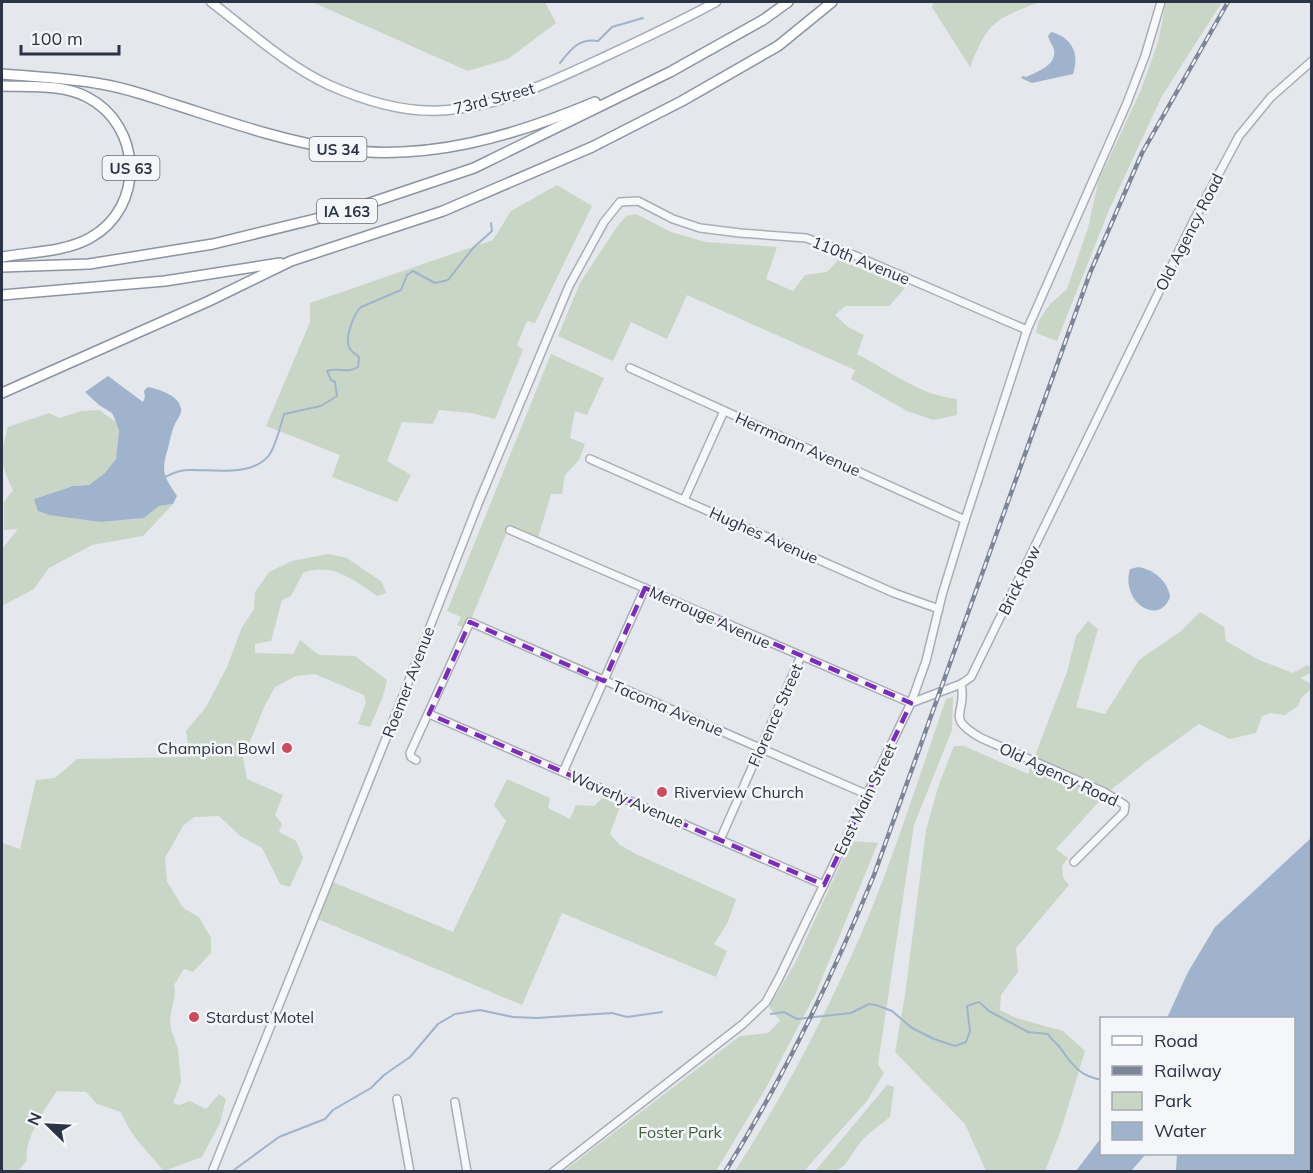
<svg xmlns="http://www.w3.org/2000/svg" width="1313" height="1173" font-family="Mulish,sans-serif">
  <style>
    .green { fill: #c9d6c5 }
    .water { fill: #9fb4cc }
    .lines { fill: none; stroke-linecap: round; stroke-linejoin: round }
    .stream { stroke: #9fb4cc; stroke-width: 2 }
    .minor-casing { stroke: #a9aeb7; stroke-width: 10 }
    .major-casing { stroke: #a3abb8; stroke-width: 11 }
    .highway-casing { stroke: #8b94a3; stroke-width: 12 }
    .minor { stroke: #f7f8fa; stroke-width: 7 }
    .major { stroke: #fff; stroke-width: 8 }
    .highway { stroke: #fff; stroke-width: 9 }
    .rail-casing { stroke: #7d8696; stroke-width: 4.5 }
    .rail { stroke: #f4f6f9; stroke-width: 2; stroke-dasharray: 7; stroke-linecap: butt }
    .marked { fill: none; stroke: #7b2cbf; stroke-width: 4.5; stroke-dasharray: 12 8; stroke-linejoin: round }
    .poi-dot { fill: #d1495b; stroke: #f4f6f9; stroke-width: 2 }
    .labels { text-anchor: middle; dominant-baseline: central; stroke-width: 5; stroke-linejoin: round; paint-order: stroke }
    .shield { fill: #f4f6f9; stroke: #676e7b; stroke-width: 1.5 }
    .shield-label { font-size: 15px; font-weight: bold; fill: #2b3445 }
    .street-label { font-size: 16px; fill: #2b3445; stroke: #f4f6f9 }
    .poi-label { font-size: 16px; fill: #2b3445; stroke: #f4f6f9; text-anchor: start }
    .park-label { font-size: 16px; fill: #3f6138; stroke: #f4f6f9 }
  </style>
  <rect width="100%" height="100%" fill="#e4e7ec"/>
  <!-- green -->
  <g class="green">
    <polygon points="312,2 545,2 556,23 508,59 468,71"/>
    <path d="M 934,2 L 1040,2 C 995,19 989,20 970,67 L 932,7 Z"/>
    <polygon points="1166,2 1222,2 1162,96 1109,210 1057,341 1036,333 1039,320 1050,304 1067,289 1088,228 1098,182 1141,90 1158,42"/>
    <polygon points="557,185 592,206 535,323 527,321 517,345 523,350 495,419 471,413 439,410 433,424 402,422 387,461 411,475 397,502 332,477 340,455 266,426 310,322 310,303 493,240 511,211"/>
    <path d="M 636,214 L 671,232 L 706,242 L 777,247 L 766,279 L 793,291 L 805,275 L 827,272 L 839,259 L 905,288 L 889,306 L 845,306 L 835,315 L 848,327 L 864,335 L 857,354 C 890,371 919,395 957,399 L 957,415 L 933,420 L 907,411 L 851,379 L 855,370 L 687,295 L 667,339 L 631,322 L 613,361 L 558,336 L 580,283 L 616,228 L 626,216 Z"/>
    <polygon points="551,354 604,378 587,415 575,411 570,438 585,444 579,460 565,475 562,494 551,494 538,538 509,527 467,629 457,625 461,617 447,611"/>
    <path d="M 99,410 L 116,422 L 119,431 L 116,459 L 106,473 L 89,485 L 73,486 L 34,499 L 78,518 L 101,522 L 144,518 L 159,506 L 173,504 L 143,536 L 92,545 L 49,568 L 34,589 L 2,606 L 2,549 L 18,529 L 4,530 L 4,502 L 13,490 C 0,464 0,455 8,427 L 49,413 L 60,418 L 81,411 Z"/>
    <path d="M 328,554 L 347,558 L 382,582 L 386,593 L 377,596 C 354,580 332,562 303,573 L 291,596 L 282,600 L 271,641 L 255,644 L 255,653 L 293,654 L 300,640 L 319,655 L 355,656 L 387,680 L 383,696 L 370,727 L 358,724 L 366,702 L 364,695 L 315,674 L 296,676 L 275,687 L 265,705 L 243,758 L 247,779 L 283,795 L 275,815 L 282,824 L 279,832 L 296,841 L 303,858 L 290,887 L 280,884 L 262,848 L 240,836 L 219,816 L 194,817 L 183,826 L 165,858 L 167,881 L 183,908 L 199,917 L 211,938 L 211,953 L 193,972 L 184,969 L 174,985 L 175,993 L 170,1018 L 171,1029 L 178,1049 L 181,1082 L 173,1103 L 179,1105 L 190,1101 L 206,1109 L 219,1094 L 226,1099 L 220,1123 L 202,1157 L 164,1171 C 147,1151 132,1138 121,1112 L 97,1104 L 86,1092 L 57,1091 C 46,1106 23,1142 27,1160 L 19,1171 L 2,1171 L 2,843 L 20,849 L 36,780 L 55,778 L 77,759 L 184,757 L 189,749 L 186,731 L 206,707 L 227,667 L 242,627 L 254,609 L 255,592 L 269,572 L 292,561 Z"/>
    <polygon points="1200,612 1224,627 1226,641 1259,660 1293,673 1307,665 1311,667 1311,673 1300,678 1311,684 1311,689 1301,698 1298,706 1285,715 1270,713 1262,716 1256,733 1230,739 1199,724 1146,762 1107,793 1056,849 1068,858 1062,866 1063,877 1069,885 1016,948 1018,972 1001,995 1000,1010 1016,1018 1063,1031 1085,1051 1061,1130 1045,1171 986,1171 965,1124 895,1052 905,995 926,830 939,784 954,746 964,746 1028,774 1067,672 1076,636 1088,621 1098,629 1076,707 1105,714 1139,660 1181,631"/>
    <path d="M 953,697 L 952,730 L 914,825 L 878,1064 L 884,1073 L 867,1101 L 804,1171 L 735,1171 C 783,1097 823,1020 859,939 C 893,861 918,779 946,699 Z"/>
    <polygon points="507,779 550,798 548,808 570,819 576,805 594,806 603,797 620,806 610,834 620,845 636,854 736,899 728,922 714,944 727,951 716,977 562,913 522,1005 313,917 328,880 453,932 506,821 494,805"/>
    <polygon points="851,841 878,843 815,995 766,1088 716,1171 564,1171 740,1036 768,1033 780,1021 769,1007 795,963"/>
    <path d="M 887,1085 L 894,1087 L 890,1117 C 880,1125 868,1133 860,1143 C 841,1167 849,1172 815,1171 Z"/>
  </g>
  <!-- water -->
  <g class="water">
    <path d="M 1051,32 C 1072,37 1080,54 1073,74 L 1032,83 L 1021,78 L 1023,76 L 1026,77 C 1037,72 1057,65 1054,50 C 1053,45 1049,41 1048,36 Z"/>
    <path d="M 108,376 L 143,402 L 145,397 L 144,391 L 148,387 C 159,389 180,396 181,409 C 182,414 176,421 174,426 C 171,433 170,441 168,448 C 161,472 163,475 177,496 L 173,504 L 159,506 L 144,518 L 101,522 L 49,515 L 38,511 L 34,499 L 73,486 L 89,485 L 105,473 L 116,459 L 119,431 L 116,422 L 112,413 L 99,405 L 85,392 Z"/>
    <path d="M 1138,567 C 1153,569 1168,581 1170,597 C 1159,627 1120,602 1130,569 Z"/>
    <polygon points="1311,838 1311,1171 1176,1171 1177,1154 1294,1154 1294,1018 1167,1018 1188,972 1215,927"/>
    <polygon points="1101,1138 1102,1154 1146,1154 1131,1171 1076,1171"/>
  </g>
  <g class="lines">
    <!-- stream -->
    <g class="stream">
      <path d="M 560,63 C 571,49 579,38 598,41 L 612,27 L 643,18"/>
      <path d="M 165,477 C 171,474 179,470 187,470 C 211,469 253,478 270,454 C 277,442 280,427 284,414 L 321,406 L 337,396 L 335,382 L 331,380 L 327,371 C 338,367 347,374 358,367 L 359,357 C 356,354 351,352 349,347 C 345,337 354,313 361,307 L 401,290 L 407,275 L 413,271 L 435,283 L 448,280 L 473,248 L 492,231 L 491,223"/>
      <path d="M 771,1014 L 784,1012 L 797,1019 L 851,1013 L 869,1004 L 876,1005 L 892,1011 L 912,1028 L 934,1039 L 955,1046 L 966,1042 L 970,1031 L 967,1006 L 979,1002 L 989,1011 L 1028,1032 L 1048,1034 C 1051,1040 1057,1043 1061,1049 C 1073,1066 1080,1076 1102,1080"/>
      <polyline points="234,1170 279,1137 325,1119 333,1110 371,1088 384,1075 410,1057 438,1024 455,1014 480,1010 513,1017 537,1018 612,1013 627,1017 662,1012"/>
    </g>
    <defs>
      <g id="minor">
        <polyline points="630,368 965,520"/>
        <polyline points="590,459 894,593 939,609"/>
        <polyline points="684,500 724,411"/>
        <polyline points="510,530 911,703"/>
        <path d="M 961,684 C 968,715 943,716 981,738 L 1104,792 L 1125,805 L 1124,812 L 1074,862"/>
        <polyline points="911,703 961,684 971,677 1194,220 1239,136 1271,97 1312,61"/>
        <polyline points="429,714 824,885"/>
        <polyline points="416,760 411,757 410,753 470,622 866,794"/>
        <polyline points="563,772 645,588"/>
        <polyline points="720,840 801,656"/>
        <polyline points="397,1099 410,1172"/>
        <polyline points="455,1102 467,1172"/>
        <polyline points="212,1172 395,716 478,504 569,286 604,222 620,202 638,201 673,219 700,228 740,233 806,238 849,253 1027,330"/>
        <polyline points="553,1172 743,1024 766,1002 779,978 911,703 926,661 942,595 965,520 1027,330 1127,103 1145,56 1161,2"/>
      </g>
      <path id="major" d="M 211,2 C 248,30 286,65 329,85 C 365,101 409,114 448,110 C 501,106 555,80 602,58 C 641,40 679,22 716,2"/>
      <g id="highway">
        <path d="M 2,74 C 35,77 69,78 101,84 C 127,88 151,97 176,105 C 229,122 283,141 338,149 C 428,162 514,136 595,102"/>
        <path d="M 2,86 C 29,87 62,84 87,97 C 142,125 146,207 90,238 C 65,252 30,252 2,257"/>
        <polyline points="2,267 89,264 213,244 340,213 474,168 670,72 763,20 788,2"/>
        <polyline points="2,295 165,281 280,263"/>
        <polyline points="2,393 209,301 291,261 443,211 592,147 682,101 778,46 832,2"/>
      </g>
    </defs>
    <!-- minor casing -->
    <use href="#minor" class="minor-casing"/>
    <!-- major casing -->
    <use href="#major" class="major-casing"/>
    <!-- highway casing -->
    <use href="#highway" class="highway-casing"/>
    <!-- minor -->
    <use href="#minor" class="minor"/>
    <!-- major -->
    <use href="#major" class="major"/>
    <!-- highway -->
    <use href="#highway" class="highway"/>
    <defs>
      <path id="rail" d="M 725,1172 C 784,1077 832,978 874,875 L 1090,273 L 1142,153 L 1228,2"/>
    </defs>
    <!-- rail casing -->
    <use href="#rail" class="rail-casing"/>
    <!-- rail -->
    <use href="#rail" class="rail"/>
  </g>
  <!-- marked area -->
  <path class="marked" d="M 645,588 L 911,703 L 824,885 L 429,714 L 470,622 L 604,681 Z"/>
  <!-- markers -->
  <g class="poi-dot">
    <circle cx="287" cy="748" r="6"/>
    <circle cx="662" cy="792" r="6"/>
    <circle cx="194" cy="1017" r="6"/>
  </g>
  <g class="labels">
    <!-- shield labels -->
    <g class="shield">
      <rect x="309.5" y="137" width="57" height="24" rx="4.5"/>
      <rect x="102.5" y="156" width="57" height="24" rx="4.5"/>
      <rect x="317" y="199" width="60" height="24" rx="4.5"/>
    </g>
    <g class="shield-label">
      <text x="338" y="149">US 34</text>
      <text x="131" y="168">US 63</text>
      <text x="347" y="211">IA 163</text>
    </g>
    <!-- street labels -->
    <g class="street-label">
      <text transform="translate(494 98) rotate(-15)">73rd Street</text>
      <text transform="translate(1189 232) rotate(-63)">Old Agency Road</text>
      <text transform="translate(861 260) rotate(22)">110th Avenue</text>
      <text transform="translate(798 444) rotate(24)">Herrmann Avenue</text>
      <text transform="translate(764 535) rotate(24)">Hughes Avenue</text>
      <text transform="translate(1019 580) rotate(-64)">Brick Row</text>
      <text transform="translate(710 617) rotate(24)">Merrouge Avenue</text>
      <text transform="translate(408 682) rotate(-69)">Roemer Avenue</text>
      <text transform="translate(668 708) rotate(23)">Tacoma Avenue</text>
      <text transform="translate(775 715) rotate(-66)">Florence Street</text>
      <text transform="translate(1059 774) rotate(25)">Old Agency Road</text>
      <text transform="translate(627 799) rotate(23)">Waverly Avenue</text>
      <text transform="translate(865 799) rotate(-64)">East Main Street</text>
    </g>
    <!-- poi labels -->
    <g class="poi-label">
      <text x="275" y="748" text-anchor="end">Champion Bowl</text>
      <text x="674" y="792">Riverview Church</text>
      <text x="206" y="1017">Stardust Motel</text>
    </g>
    <!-- park labels -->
    <g class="park-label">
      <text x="680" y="1132">Foster Park</text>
    </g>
  </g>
  <!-- border -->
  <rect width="1313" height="1173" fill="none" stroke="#2b3445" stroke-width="6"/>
  <!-- legend -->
  <rect x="1100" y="1017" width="195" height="138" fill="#f4f6f9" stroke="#a4a8b1" stroke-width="1.5"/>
  <rect x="1112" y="1036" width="30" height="9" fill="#ffffff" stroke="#a4a8b1" stroke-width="1.5"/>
  <text x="1154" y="1047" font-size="18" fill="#2b3445">Road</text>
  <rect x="1112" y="1066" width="30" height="9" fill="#7d8696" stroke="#a4a8b1" stroke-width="1.5"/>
  <text x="1154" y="1077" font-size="18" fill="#2b3445">Railway</text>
  <rect x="1112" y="1092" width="30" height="18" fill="#c9d6c5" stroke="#a4a8b1" stroke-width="1.5"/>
  <text x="1154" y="1107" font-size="18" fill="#2b3445">Park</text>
  <rect x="1112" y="1122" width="30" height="18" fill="#9fb4cc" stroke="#a4a8b1" stroke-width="1.5"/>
  <text x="1154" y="1137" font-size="18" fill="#2b3445">Water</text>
  <!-- north arrow -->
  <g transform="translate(48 1125) rotate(294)" stroke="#f4f6f9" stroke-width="4.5" paint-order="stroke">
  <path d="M0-4.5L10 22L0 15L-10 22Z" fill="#2b3445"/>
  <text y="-9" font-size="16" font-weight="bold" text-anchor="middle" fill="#2b3445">N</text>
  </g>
  <!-- scale -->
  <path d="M21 45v9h98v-9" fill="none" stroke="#2b3445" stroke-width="3"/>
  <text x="30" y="45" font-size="18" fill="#2b3445" stroke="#f4f6f9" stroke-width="4.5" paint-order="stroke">100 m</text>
</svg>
